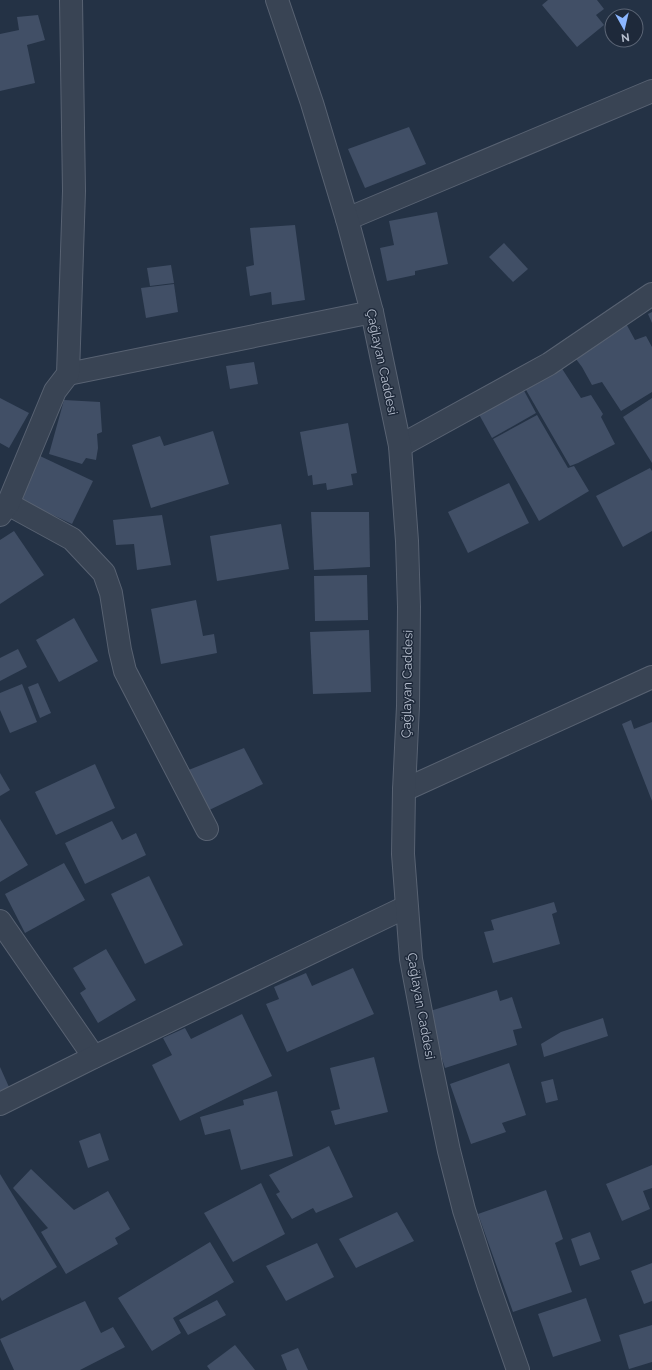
<svg xmlns="http://www.w3.org/2000/svg" width="652" height="1370" font-family="Raleway,sans-serif">
  <style>
    .building { fill: #414f66 }
    .lines { fill: none; stroke-linecap: round; stroke-linejoin: round }
    .minor-casing { stroke: #586272; stroke-width: 24 }
    .tertiary-casing { stroke: #586272; stroke-width: 24 }
    .minor { stroke: #394454; stroke-width: 22 }
    .tertiary { stroke: #394454; stroke-width: 22 }
    .labels { text-anchor: middle; dominant-baseline: central; stroke-width: 3; stroke-linejoin: round; paint-order: stroke }
    .street-label { font-size: 13px; fill: #b7bfce; stroke: #1e293a }
  </style>
  <rect width="100%" height="100%" fill="#243245"/>
  <!-- building -->
  <g class="building">
    <polygon points="548,0 597,0 604,9 596,15 604,25 577,47 542,5"/>
    <polygon points="38,15 45,40 27,45 35,83 0,91 0,34 19,30 17,17"/>
    <polygon points="409,127 426,164 365,188 348,149"/>
    <polygon points="437,212 448,264 415,271 415,275 387,281 380,248 394,245 389,221"/>
    <polygon points="295,225 305,300 272,305 271,292 250,296 246,267 254,265 250,228"/>
    <polygon points="504,243 528,269 513,282 489,257"/>
    <polygon points="171,265 174,283 150,286 147,268"/>
    <polygon points="174,284 178,312 146,318 141,288"/>
    <polygon points="652,312 652,323 648,314"/>
    <polygon points="623,318 635,340 646,336 652,347 652,392 621,411 602,382 592,385 582,367 570,351"/>
    <polygon points="254,362 258,384 230,389 226,366"/>
    <polygon points="559,364 581,398 591,395 603,414 601,417 615,444 578,463 570,466 522,383"/>
    <polygon points="521,385 536,413 492,438 476,409"/>
    <polygon points="0,398 29,413 9,448 0,443"/>
    <polygon points="652,398 652,463 623,417"/>
    <polygon points="64,400 100,402 102,432 97,434 98,448 96,460 86,458 82,464 49,454"/>
    <polygon points="537,415 568,468 574,466 589,491 539,521 493,439"/>
    <polygon points="348,423 357,473 351,474 353,485 327,490 326,483 313,485 312,475 308,476 300,432"/>
    <polygon points="213,431 229,484 151,508 132,445 160,436 164,446"/>
    <polygon points="40,456 93,481 72,524 21,500"/>
    <polygon points="650,468 652,471 652,531 623,547 596,496"/>
    <polygon points="509,483 529,523 468,553 448,512"/>
    <polygon points="311,512 369,512 370,567 314,570"/>
    <polygon points="162,515 171,565 137,570 134,544 116,545 113,520"/>
    <polygon points="281,524 289,569 217,581 210,536"/>
    <polygon points="14,531 44,575 0,604 0,540"/>
    <polygon points="367,575 368,620 315,621 314,576"/>
    <polygon points="196,600 203,636 214,634 217,653 161,664 151,609"/>
    <polygon points="74,618 98,661 59,682 36,640"/>
    <polygon points="369,630 371,692 313,694 310,632"/>
    <polygon points="18,649 27,667 0,681 0,658"/>
    <polygon points="38,683 51,713 40,718 28,687"/>
    <polygon points="22,684 37,722 10,733 0,710 0,693"/>
    <polygon points="631,720 634,729 652,722 652,801 622,724"/>
    <polygon points="244,748 263,784 201,814 181,773"/>
    <polygon points="95,764 115,808 56,835 35,792"/>
    <polygon points="0,773 10,790 0,796"/>
    <polygon points="0,819 28,865 0,882"/>
    <polygon points="112,821 122,840 136,833 146,855 85,884 65,843"/>
    <polygon points="64,863 85,900 25,933 5,894"/>
    <polygon points="149,876 183,945 145,964 111,894"/>
    <polygon points="554,902 557,912 552,914 560,944 493,963 484,932 494,930 491,920"/>
    <polygon points="106,949 136,1000 98,1023 80,993 86,989 73,968"/>
    <polygon points="353,968 374,1014 287,1052 266,1004 279,999 274,987 306,973 312,986"/>
    <polygon points="497,990 500,1001 512,997 522,1028 513,1030 517,1045 445,1068 427,1012"/>
    <polygon points="242,1014 272,1076 180,1121 152,1065 172,1055 163,1038 185,1028 191,1039"/>
    <polygon points="603,1018 608,1036 544,1057 541,1044 561,1032"/>
    <polygon points="374,1057 388,1112 335,1125 331,1111 340,1109 330,1068"/>
    <polygon points="509,1063 526,1115 502,1123 506,1132 471,1144 450,1084"/>
    <polygon points="0,1067 9,1087 0,1091"/>
    <polygon points="553,1079 558,1100 546,1103 541,1082"/>
    <polygon points="277,1091 293,1156 241,1170 230,1129 205,1135 200,1117 244,1105 243,1100"/>
    <polygon points="100,1133 109,1160 88,1168 79,1141"/>
    <polygon points="329,1146 353,1197 316,1213 313,1208 292,1219 276,1194 280,1192 269,1175"/>
    <polygon points="652,1165 652,1188 643,1191 650,1209 622,1221 606,1184"/>
    <polygon points="31,1169 74,1210 108,1191 130,1229 115,1238 118,1244 66,1274 41,1232 48,1228 13,1188"/>
    <polygon points="0,1174 57,1267 2,1301 0,1297"/>
    <polygon points="261,1183 285,1234 233,1262 204,1213"/>
    <polygon points="546,1190 563,1239 555,1243 572,1292 513,1312 478,1214"/>
    <polygon points="397,1212 414,1241 356,1268 339,1239"/>
    <polygon points="590,1232 600,1259 580,1266 571,1239"/>
    <polygon points="210,1242 234,1282 173,1318 181,1333 152,1351 118,1298"/>
    <polygon points="317,1243 334,1277 286,1301 266,1266"/>
    <polygon points="652,1263 652,1301 644,1304 631,1271"/>
    <polygon points="586,1298 601,1341 553,1357 538,1314"/>
    <polygon points="217,1300 226,1315 188,1335 179,1320"/>
    <polygon points="85,1301 101,1333 113,1327 125,1347 80,1370 14,1370 0,1339"/>
    <polygon points="652,1325 652,1362 629,1369 619,1335"/>
    <polygon points="235,1345 255,1370 210,1370 207,1366"/>
    <polygon points="298,1348 308,1370 287,1370 281,1355"/>
  </g>
  <g class="lines">
    <defs>
      <g id="minor">
        <polyline points="347,219 652,91"/>
        <polyline points="68,374 372,312"/>
        <polyline points="400,446 549,364 652,294"/>
        <polyline points="8,504 72,539 104,573 111,593 120,650 125,671 207,829"/>
        <polyline points="0,515 8,504 55,391 68,374 74,191 71,0"/>
        <polyline points="404,790 652,677"/>
        <polyline points="0,921 94,1057"/>
        <polyline points="0,1104 94,1057 406,907"/>
      </g>
      <polyline id="tertiary" points="277,0 312,103 347,219 372,312 400,446 407,541 409,607 408,706 404,790 403,854 411,959 431,1065 449,1151 464,1210 489,1287 518,1370"/>
    </defs>
    <!-- minor casing -->
    <use href="#minor" class="minor-casing"/>
    <!-- tertiary casing -->
    <use href="#tertiary" class="tertiary-casing"/>
    <!-- minor -->
    <use href="#minor" class="minor"/>
    <!-- tertiary -->
    <use href="#tertiary" class="tertiary"/>
  </g>
  <g class="labels">
    <!-- street labels -->
    <g class="street-label">
      <text transform="translate(382 362) rotate(78)">Çağlayan Caddesi</text>
      <text transform="translate(407 684) rotate(-89)">Çağlayan Caddesi</text>
      <text transform="translate(421 1006) rotate(80)">Çağlayan Caddesi</text>
    </g>
  </g>
  <!-- north arrow -->
  <g transform="translate(624 28) rotate(172)"><circle r="19" fill="#1e293a" stroke="#5b6575"/>
  <path d="M0-3L7 15L0 10L-7 15Z" fill="#8bb6ff"/>
  <text y="-6" font-size="11" font-weight="bold" text-anchor="middle" fill="#b7bfce">N</text>
  </g>
</svg>
